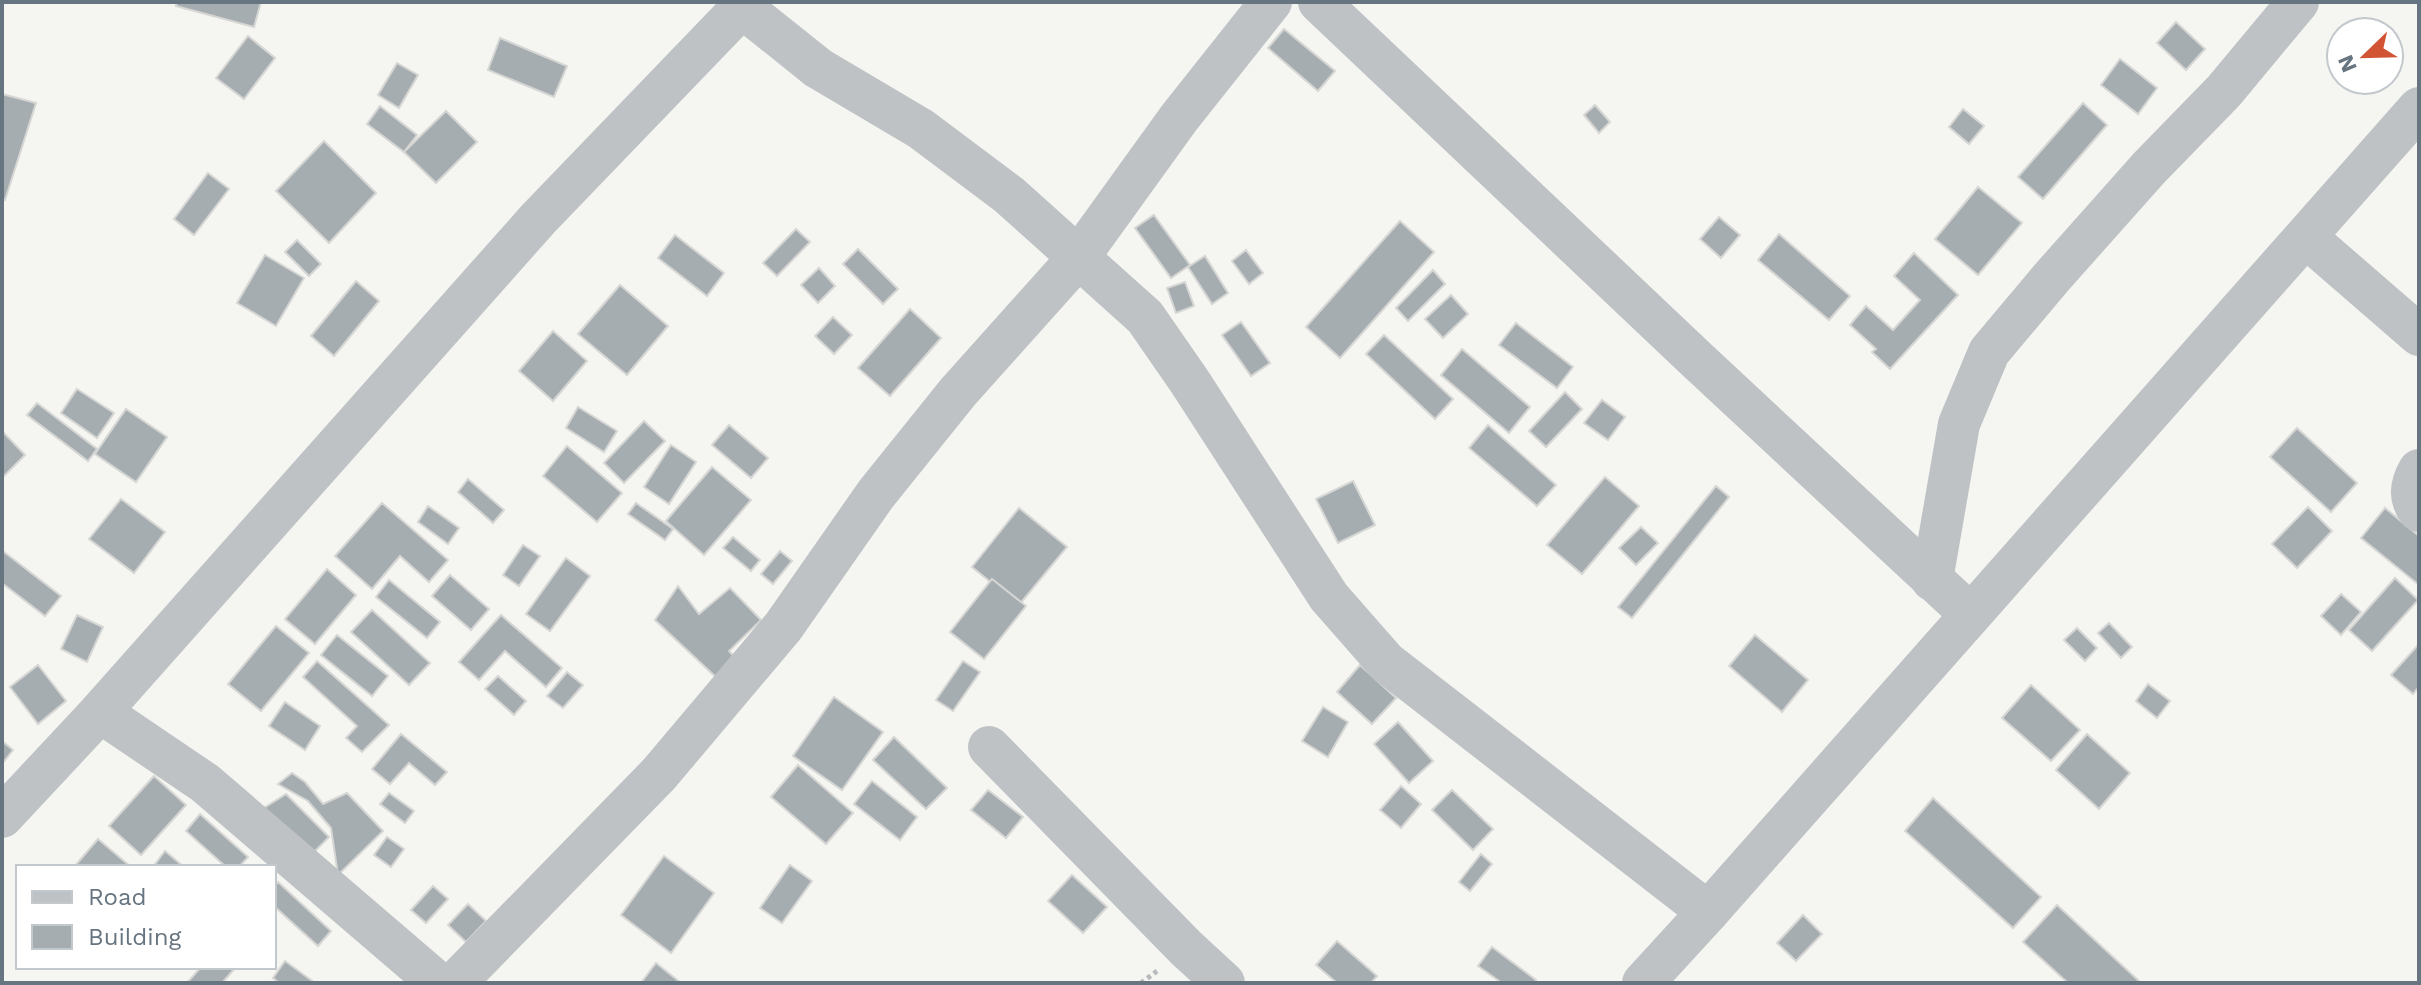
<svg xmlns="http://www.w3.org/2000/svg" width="2421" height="985" font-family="'Work Sans',sans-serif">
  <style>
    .building { fill: #a5adb1; stroke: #d6d6d4; stroke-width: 2 }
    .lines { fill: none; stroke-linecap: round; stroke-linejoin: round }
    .path { stroke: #b8bbbd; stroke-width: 5; stroke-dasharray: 4 4; stroke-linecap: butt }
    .minor { stroke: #bec2c5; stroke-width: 42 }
  </style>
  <rect width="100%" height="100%" fill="#f5f5f1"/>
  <!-- building -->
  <g class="building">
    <polygon points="177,2 261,2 254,27 176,6"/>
    <polygon points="2176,22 2205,49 2186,70 2157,43"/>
    <polygon points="1284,29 1335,71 1318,91 1268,48"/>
    <polygon points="248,36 275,58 244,99 216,78"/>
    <polygon points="500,38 567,66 554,97 488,70"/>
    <polygon points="2120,59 2157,88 2138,114 2101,85"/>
    <polygon points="397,63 418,75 399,108 378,95"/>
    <polygon points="2,94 36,103 5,200 2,199"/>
    <polygon points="2083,103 2107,125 2043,199 2018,177"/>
    <polygon points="1595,105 1610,122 1599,133 1584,115"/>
    <polygon points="380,106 417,135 404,152 367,124"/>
    <polygon points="1963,109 1984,126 1969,144 1949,127"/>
    <polygon points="446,111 477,142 436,183 404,152"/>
    <polygon points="324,141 376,193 329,243 276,191"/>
    <polygon points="208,173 229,189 194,235 174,219"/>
    <polygon points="1978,187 2022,223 1978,275 1935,239"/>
    <polygon points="1154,215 1190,265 1171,278 1135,228"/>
    <polygon points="1719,217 1740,235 1721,258 1700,239"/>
    <polygon points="1400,221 1434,252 1340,358 1306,327"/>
    <polygon points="796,229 810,242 777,276 763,263"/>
    <polygon points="1779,234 1850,296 1829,320 1758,260"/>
    <polygon points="675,235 724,273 707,296 658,258"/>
    <polygon points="297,240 321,264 309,276 285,252"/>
    <polygon points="858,249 898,289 883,304 843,264"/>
    <polygon points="1246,250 1263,273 1249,284 1232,261"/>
    <polygon points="1914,253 1958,295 1890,369 1872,352 1876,349 1850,325 1866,306 1893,330 1920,300 1894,276"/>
    <polygon points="265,255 304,278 276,326 237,303"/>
    <polygon points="1205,256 1228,293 1212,304 1188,267"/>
    <polygon points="819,268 835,286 818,303 801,285"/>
    <polygon points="1433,270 1445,284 1408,321 1396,308"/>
    <polygon points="356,281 379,301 334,356 311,336"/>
    <polygon points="1185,282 1194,306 1176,313 1167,288"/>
    <polygon points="620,285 668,326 627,375 578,334"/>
    <polygon points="1451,295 1468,314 1443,338 1425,319"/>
    <polygon points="910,309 941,338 890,396 858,368"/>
    <polygon points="833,317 852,335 834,354 815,336"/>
    <polygon points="1241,322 1270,363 1251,376 1222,335"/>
    <polygon points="1516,323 1573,367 1557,388 1499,345"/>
    <polygon points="553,331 587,361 553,401 519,371"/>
    <polygon points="1384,335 1453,399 1435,419 1366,354"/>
    <polygon points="1462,349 1530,407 1509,433 1441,375"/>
    <polygon points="77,389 114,413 97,438 61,413"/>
    <polygon points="1565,392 1582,409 1546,447 1529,431"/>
    <polygon points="1602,400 1625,417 1608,440 1584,423"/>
    <polygon points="37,403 97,449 88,461 27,415"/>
    <polygon points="578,407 617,431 604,452 566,428"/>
    <polygon points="126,409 167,437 136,482 95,454"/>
    <polygon points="644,421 665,441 624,483 604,463"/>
    <polygon points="729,425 768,458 751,478 712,445"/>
    <polygon points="1488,425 1556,485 1537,506 1469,448"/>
    <polygon points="2297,428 2357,483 2331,512 2270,457"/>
    <polygon points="2,431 25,455 2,478"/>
    <polygon points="671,445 696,462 669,504 644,487"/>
    <polygon points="567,446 622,493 597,522 543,476"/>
    <polygon points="712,467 751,500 704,555 666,521"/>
    <polygon points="1605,477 1639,506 1582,574 1547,545"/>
    <polygon points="468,479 504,510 493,523 458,492"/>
    <polygon points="1353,481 1375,525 1338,543 1316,499"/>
    <polygon points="1716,486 1729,497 1632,618 1618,607"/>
    <polygon points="121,499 165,532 134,573 89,539"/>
    <polygon points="382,503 448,560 429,582 400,556 372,589 335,556"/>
    <polygon points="636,503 673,529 665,540 628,514"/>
    <polygon points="428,506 459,528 448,544 418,522"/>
    <polygon points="2308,507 2332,531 2297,568 2272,544"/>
    <polygon points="1019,508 1067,547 1019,605 972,567"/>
    <polygon points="2385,508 2419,536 2419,585 2361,538"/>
    <polygon points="1641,527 1658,543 1636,565 1619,548"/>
    <polygon points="733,537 760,560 751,571 723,548"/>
    <polygon points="523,545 540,556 519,586 503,575"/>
    <polygon points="780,551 792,561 773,584 761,574"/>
    <polygon points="4,552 61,596 45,616 2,583 2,555"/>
    <polygon points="566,558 590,576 550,631 526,614"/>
    <polygon points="327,569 356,595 315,644 285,619"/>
    <polygon points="450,575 489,609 471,630 432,596"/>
    <polygon points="2395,578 2418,600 2372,651 2349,630"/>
    <polygon points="992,579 1026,606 984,659 950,632"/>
    <polygon points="389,580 440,622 427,638 376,597"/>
    <polygon points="678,586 699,614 730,588 761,620 729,651 738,661 719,680 655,620"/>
    <polygon points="2341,594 2361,612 2341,635 2321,616"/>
    <polygon points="372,610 430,663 409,685 351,632"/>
    <polygon points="77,615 103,627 87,662 61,649"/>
    <polygon points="501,615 562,668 546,687 505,651 479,680 459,662"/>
    <polygon points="2109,623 2132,647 2121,658 2098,633"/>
    <polygon points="276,626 309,653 261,711 228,684"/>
    <polygon points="2077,628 2097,648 2085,661 2064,640"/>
    <polygon points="337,635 388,676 372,696 321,655"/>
    <polygon points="1755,635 1808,680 1782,712 1729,666"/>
    <polygon points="2419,644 2419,687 2413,694 2391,675"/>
    <polygon points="317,661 389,725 362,752 346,738 357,726 303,677"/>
    <polygon points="963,661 980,672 953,711 936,700"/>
    <polygon points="38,665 66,701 38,724 10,687"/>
    <polygon points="1360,665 1396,698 1372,724 1337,692"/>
    <polygon points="567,672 583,685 563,708 547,696"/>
    <polygon points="498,676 526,701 514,715 485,689"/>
    <polygon points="2148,684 2170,701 2157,718 2136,701"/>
    <polygon points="2031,685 2080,730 2051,761 2002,718"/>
    <polygon points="834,697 883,732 842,790 793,756"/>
    <polygon points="285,702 320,726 305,750 269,726"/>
    <polygon points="1323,707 1348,722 1328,757 1302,741"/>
    <polygon points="1398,722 1433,761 1409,783 1374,744"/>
    <polygon points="401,734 447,772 435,785 409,763 390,784 372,769"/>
    <polygon points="2087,734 2130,773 2099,809 2056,770"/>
    <polygon points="894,737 947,788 926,809 873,760"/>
    <polygon points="2,741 13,750 2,764"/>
    <polygon points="798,765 853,813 826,844 771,797"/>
    <polygon points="292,773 305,782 323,804 347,793 383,831 338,875 331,828 308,801 278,784"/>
    <polygon points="154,776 186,805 141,855 109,826"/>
    <polygon points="872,781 917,817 900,840 854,804"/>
    <polygon points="1401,786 1421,804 1401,828 1380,810"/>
    <polygon points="988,790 1023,817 1006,838 971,810"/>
    <polygon points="1452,790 1493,829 1473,850 1432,810"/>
    <polygon points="389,793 414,811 405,823 380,804"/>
    <polygon points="286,794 329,837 311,855 264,808"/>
    <polygon points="1933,798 2041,897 2013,928 1905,831"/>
    <polygon points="200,814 248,857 239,867 226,867 186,831"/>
    <polygon points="387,837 404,849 391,867 374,855"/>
    <polygon points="98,839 131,867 74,867"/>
    <polygon points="165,851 184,867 153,867"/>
    <polygon points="1481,854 1492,864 1470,891 1459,882"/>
    <polygon points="664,856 714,893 671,953 621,915"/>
    <polygon points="790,865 812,881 782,923 760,908"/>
    <polygon points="1072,875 1107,907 1083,933 1048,901"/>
    <polygon points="278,882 331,931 318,946 274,906 274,887"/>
    <polygon points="433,886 448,899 426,923 411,910"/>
    <polygon points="468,904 486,921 466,942 448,925"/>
    <polygon points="2057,905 2139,981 2138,983 2068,983 2023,942"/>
    <polygon points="1803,915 1822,934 1796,961 1777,943"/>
    <polygon points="1337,941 1377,976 1371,983 1337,983 1316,965"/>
    <polygon points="1492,947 1536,980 1534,983 1502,983 1478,966"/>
    <polygon points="285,961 315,983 279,983 273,978"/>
    <polygon points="656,963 681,983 641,983"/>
    <polygon points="201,967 236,967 222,983 187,983"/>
  </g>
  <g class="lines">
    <!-- path -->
    <polyline class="path" points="1141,983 1157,971"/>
    <!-- minor -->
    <g class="minor">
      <polyline points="1319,2 1696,359 1970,614"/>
      <polyline points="743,8 818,68 921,129 1009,195 1145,317 1190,382 1329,597 1386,662 1708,912"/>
      <polyline points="2306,237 2419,335"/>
      <path d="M 2419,470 C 2411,484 2408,497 2419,511"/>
      <polyline points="1932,580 1959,424 1989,352 2052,277 2149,168 2224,91 2298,2"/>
      <polyline points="100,712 205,783 438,983"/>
      <polyline points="989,747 1186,948 1224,983"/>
      <polyline points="2,817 100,712 538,219 747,2"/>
      <polyline points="455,983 659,774 783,627 876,494 958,392 1078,258 1179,118 1271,2"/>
      <polyline points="1643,983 1708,912 2419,108"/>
    </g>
  </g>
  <!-- border -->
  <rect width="2421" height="985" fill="none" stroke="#677580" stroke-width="8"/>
  <!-- legend -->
  <rect x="16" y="865" width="260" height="104" fill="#ffffff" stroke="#c2c8cc" stroke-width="2"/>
  <rect x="32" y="891" width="40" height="12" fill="#bec2c5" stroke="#c2c8cc" stroke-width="2"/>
  <text x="88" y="905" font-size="24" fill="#677580">Road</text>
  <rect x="32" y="925" width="40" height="24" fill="#a5adb1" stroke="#c2c8cc" stroke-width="2"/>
  <text x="88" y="945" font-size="24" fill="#677580">Building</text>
  <!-- north arrow -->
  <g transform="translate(2365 56) rotate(247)"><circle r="38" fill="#ffffff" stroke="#c2c8cc" stroke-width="2"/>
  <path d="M0-6L14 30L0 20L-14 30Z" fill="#d15535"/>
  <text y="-12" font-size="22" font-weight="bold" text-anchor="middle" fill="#677580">N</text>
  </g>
</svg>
